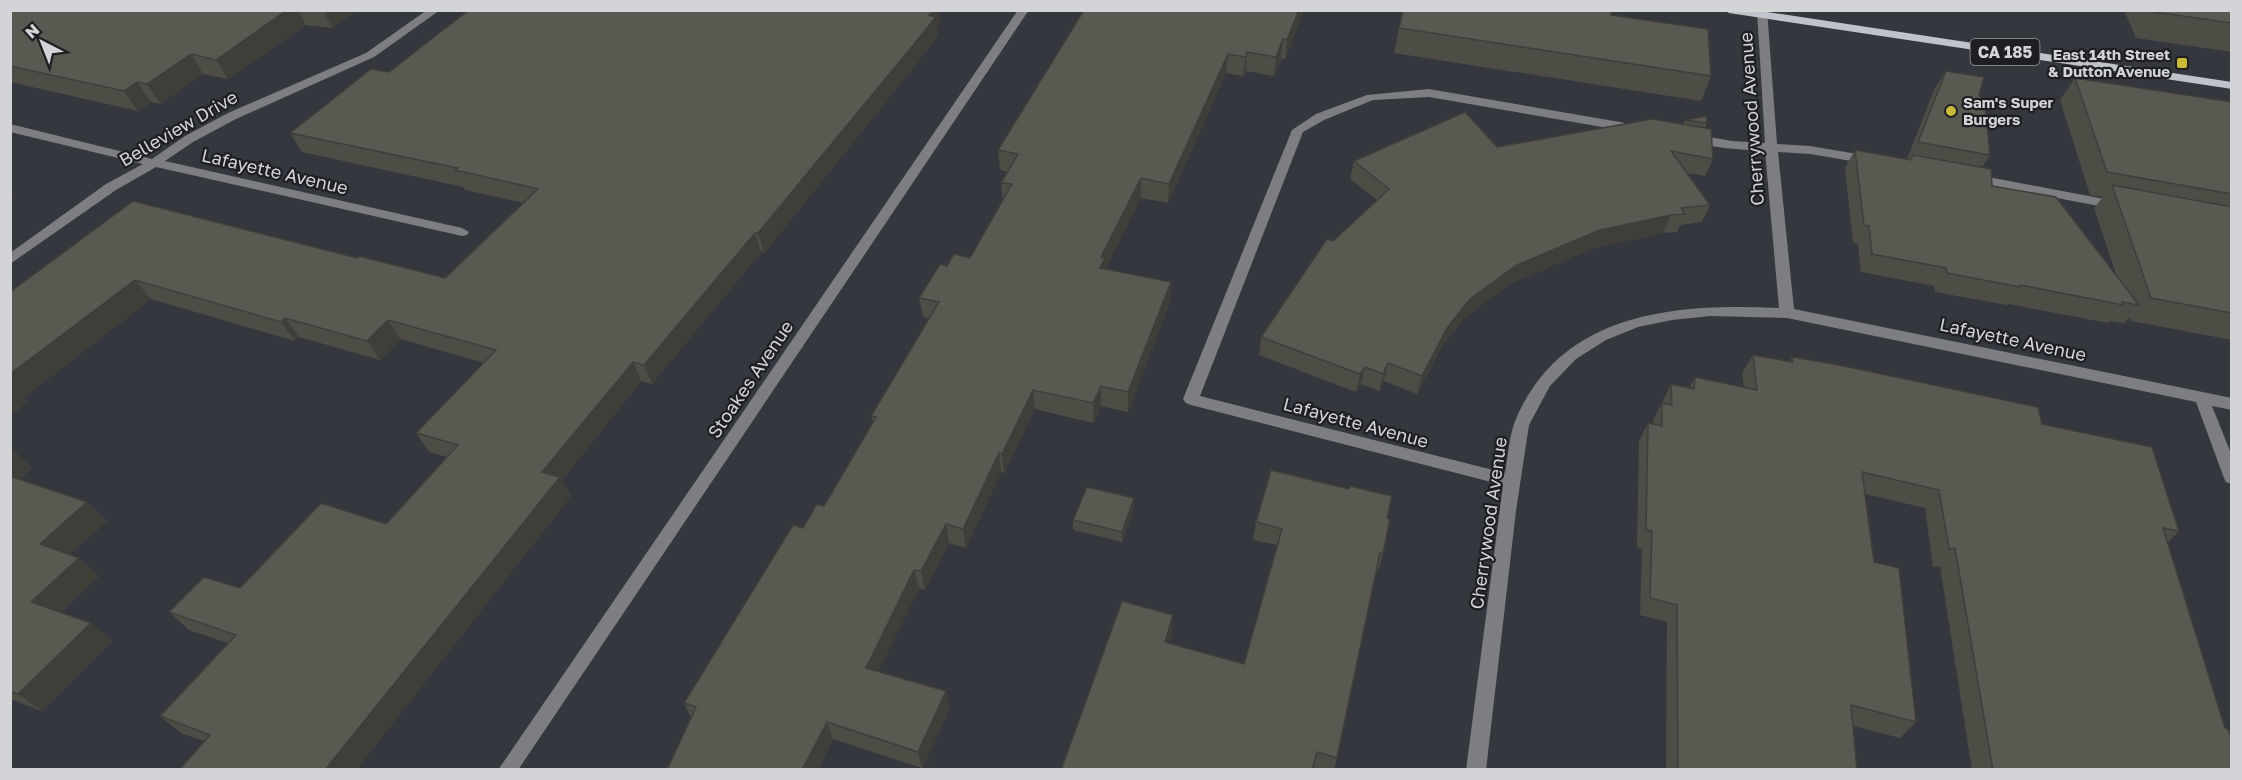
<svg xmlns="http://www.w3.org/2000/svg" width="2242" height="780" font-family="'Golos Text',sans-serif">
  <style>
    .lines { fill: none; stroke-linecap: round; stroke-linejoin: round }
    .minor { fill: #7c7e81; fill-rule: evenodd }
    .major { fill: #c0c3cb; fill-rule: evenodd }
    .wall { fill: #4d4d46 }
    .shaded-wall { fill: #3f3e39 }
    .building { fill: #5a5951; stroke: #3f3e39; stroke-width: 1.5 }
    .poi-dot { fill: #c9ba3a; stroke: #1e1f22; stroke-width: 2 }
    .labels { text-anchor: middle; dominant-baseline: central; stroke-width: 4.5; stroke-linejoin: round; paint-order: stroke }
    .far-poi-label { font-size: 15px; font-weight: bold; fill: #d2d4d8; stroke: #1e1f22; text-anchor: end }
    .shield { fill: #1e1f22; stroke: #9c9ea1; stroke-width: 1.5 }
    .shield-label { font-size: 16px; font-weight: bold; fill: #d2d4d8 }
    .street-label { font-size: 18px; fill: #d2d4d8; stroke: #1e1f22 }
  </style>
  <rect width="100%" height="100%" fill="#35373e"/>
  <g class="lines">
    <!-- minor -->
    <g class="minor">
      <polygon points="427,10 440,10 374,57 236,119 193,142 165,161 462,228 469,232 467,235 462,236 156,167 116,190 10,264 10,253 106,184 143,164 10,132 10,124 152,159 185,136 228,113 366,53"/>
      <polygon points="1018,10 1029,10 518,770 498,770"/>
      <path d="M 1757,10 L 1767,10 L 1777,144 L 1810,146 L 1869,156 L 1875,160 L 1869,164 L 1810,154 L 1778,152 L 1794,309 L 2232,398 L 2232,410 L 2212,406 L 2232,456 L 2232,484 L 2226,482 L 2224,478 L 2196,402 L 1787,318 L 1710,316 L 1672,320 L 1638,327 L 1606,340 L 1576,359 L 1550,386 L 1529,425 L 1516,511 L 1486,770 L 1466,770 L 1503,485 L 1191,405 L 1186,403 L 1183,399 L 1292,130 L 1316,114 L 1367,95 L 1429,89 L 1637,125 L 1643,129 L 1637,133 L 1429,97 L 1373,100 L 1324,120 L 1303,132 L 1200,396 L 1505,473 C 1508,456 1509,435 1516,419 C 1562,311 1677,303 1779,308 L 1765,151 C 1748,150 1699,148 1687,138 L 1693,134 L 1732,141 L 1765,143 Z"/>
      <polygon points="1972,174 2120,202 2126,206 2120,210 1968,181 1966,178"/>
    </g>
    <!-- major -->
    <polygon class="major" points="1724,10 1754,10 2232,82 2232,89 1729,13"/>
  </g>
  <!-- wall -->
  <g class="wall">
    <polygon points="10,10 356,10 332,28 306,25 228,79 203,74 160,104 151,102 138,111 10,82"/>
    <polygon points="1084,10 1303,10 1302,16 1285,59 1281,59 1274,76 1246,71 1243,76 1226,73 1168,203 1141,198 1105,269 1171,282 1170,302 1128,412 1101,406 1093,423 1035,409 1004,473 1001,472 966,548 949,543 925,590 919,588 878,671 946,691 950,708 922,768 833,739 818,770 667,770 691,717 684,703 803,528 824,506 873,422 871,416 929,319 923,317 919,298 947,266 970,258 1003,200 1001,183 1008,172 1000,170 998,150"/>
    <polygon points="2124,10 2232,10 2232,52 2136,38"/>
    <polygon points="940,23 937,27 938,35 918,62 764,253 761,252 652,384 641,381 562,480 571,496 356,770 179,770 204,741 181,733 160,716 228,643 189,630 169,612 240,588 386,524 447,457 429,452 416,433 484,363 401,339 380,360 299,337 295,341 151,299 23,398 27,402 10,416 10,292 357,258 445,278 524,203 465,190 463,187 302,152 290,133 389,72"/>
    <polygon points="1399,28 1711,76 1701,101 1394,53"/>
    <polygon points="1946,71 1979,95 1990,155 1982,167 1992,186 2116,274 2094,208 2103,197 2090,195 2060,100 2075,78 2232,102 2232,340 2131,321 2130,317 2124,323 2110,321 2108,323 2008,304 2007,305 1935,292 1934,286 1861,272 1858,244 1853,243 1845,168 1855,150 1907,159 1934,90"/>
    <polygon points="1685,120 1707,123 1705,128 1713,159 1705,176 1687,173 1710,205 1702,222 1680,225 1677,232 1663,233 1594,248 1512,283 1465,317 1442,346 1417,394 1384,381 1379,391 1361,384 1356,392 1259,355 1261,337 1333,241 1377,200 1350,179 1354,161 1497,147 1683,124"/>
    <polygon points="1753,355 1790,361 1792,357 2042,424 2179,531 2168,542 2232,770 1972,770 1940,566 1933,567 1925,508 1865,494 1874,562 1916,722 1900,738 1853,726 1857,770 1666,770 1667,622 1640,615 1642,549 1637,548 1639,441 1648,423 1653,424 1653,421 1671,384 1689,388 1695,377 1744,387 1742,373"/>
    <polygon points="10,448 12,449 32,468 19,479 87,502 107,521 70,554 79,558 99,576 61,612 91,623 112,641 42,711 10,699"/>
    <polygon points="1134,498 1134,508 1122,542 1073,530 1073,520"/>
    <polygon points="1387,518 1383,554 1378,571 1376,570 1337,758 1334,770 1322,770 1313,767 1061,770 1172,632 1169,644 1244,664 1277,545 1253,540 1256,522"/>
  </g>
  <!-- shaded-wall -->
  <g class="shaded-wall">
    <polygon points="287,10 298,10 306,25 228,79 216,60"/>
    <polygon points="323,10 356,10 332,28"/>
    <polygon points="933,10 938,10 940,23 937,27 938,35 918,62 764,253 758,233"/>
    <polygon points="1299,10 1303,10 1302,16 1285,59 1287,40"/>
    <polygon points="1283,39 1281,59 1274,76 1276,57"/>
    <polygon points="1247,52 1246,71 1243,76 1245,57"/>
    <polygon points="191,54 203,74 160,104 147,84"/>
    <polygon points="1228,54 1226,73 1168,203 1169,184"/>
    <polygon points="137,82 151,102 138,111 124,91"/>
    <polygon points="1141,178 1141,198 1105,270 1100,268 1101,257"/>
    <polygon points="10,189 15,194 10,197"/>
    <polygon points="1671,215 1663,233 1594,248 1512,283 1465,317 1442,346 1417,394 1422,376 1447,328 1470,299 1517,265 1600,230"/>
    <polygon points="755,233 761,252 652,384 644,365"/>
    <polygon points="135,280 151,299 23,398 27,402 10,416 10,374"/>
    <polygon points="1171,282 1170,302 1128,412 1128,392"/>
    <polygon points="285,318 299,337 295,341 281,322"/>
    <polygon points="388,320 401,339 380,360 367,341"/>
    <polygon points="633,362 641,381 562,480 571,496 356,770 325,770 542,472"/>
    <polygon points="1388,363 1384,381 1379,391 1383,374"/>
    <polygon points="1365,367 1361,384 1356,392 1360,374"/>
    <polygon points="1101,386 1101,406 1093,423 1093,403"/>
    <polygon points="1033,390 1035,409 1004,473 1002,454"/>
    <polygon points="12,449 32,468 10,486 10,450"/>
    <polygon points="999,453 1001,472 966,548 963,529"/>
    <polygon points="1134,498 1134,508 1122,542 1122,532"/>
    <polygon points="87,502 107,521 61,562 40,544"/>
    <polygon points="946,524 949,543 925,590 921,571"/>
    <polygon points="79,558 99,576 53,620 31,602"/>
    <polygon points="914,570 919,588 871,686 866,668"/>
    <polygon points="1173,615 1172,632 1164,659 1165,642"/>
    <polygon points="91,623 112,641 42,711 18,694"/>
    <polygon points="946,691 950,708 922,768 918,752"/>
    <polygon points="827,722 833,739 818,770 802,770"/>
  </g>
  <!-- building -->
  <g class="building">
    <polygon points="10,10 287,10 216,60 191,54 147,84 137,82 124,91 10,66"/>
    <polygon points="469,10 933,10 929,15 936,17 915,43 758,233 755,233 644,365 633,362 542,472 560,477 325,770 179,770 210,735 160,716 236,635 169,612 204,577 240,588 321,503 386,524 458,445 416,433 496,350 388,320 367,341 285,318 281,322 135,280 10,374 10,292 133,201 357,258 359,256 445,278 538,189 455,170 458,168 290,133 371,69 389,72"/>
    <polygon points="1084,10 1299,10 1287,40 1283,39 1276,57 1247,52 1245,57 1228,54 1169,184 1141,178 1101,257 1105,258 1100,268 1171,282 1128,392 1101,386 1093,403 1033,390 1002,454 999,453 963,529 946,524 921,571 914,570 866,668 946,691 918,752 827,722 802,770 667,770 696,707 684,703 793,525 803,528 817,504 824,506 876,417 871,416 939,302 919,298 940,264 947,266 954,254 970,258 1012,184 1001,183 1018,154 998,150"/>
    <polygon points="1403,10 1611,10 1611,15 1708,29 1711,76 1399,28"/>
    <polygon points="2153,10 2232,10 2232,23 2154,12"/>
    <polygon points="1946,71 1984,77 1979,95 1985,103 1990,155 1918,142"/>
    <polygon points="2075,78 2232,102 2232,194 2107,172"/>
    <polygon points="1465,112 1497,147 1652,119 1711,129 1713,159 1671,151 1710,205 1681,208 1685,214 1671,215 1600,230 1517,265 1470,299 1447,328 1422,376 1388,363 1383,374 1365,367 1360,374 1261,337 1327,239 1333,241 1389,189 1354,161"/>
    <polygon points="1706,116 1707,123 1685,120"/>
    <polygon points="1855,150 1911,160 1913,155 1991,169 1992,186 2056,197 2139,305 2122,302 2123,305 2020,285 2020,287 1947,273 1946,268 1872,254 1869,226 1864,225"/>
    <polygon points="2112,185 2232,207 2232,313 2151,298"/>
    <polygon points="1753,355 1793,362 1792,357 1839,365 2038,407 2042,424 2152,447 2179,531 2163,528 2225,728 2228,729 2232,740 2232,770 1993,770 1955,548 1949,549 1939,490 1862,472 1874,562 1899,568 1916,722 1851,705 1857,770 1678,770 1677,605 1650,598 1652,531 1646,530 1648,423 1662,426 1662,403 1672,405 1671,384 1694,389 1695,377 1757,390"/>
    <polygon points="1271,470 1349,489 1350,486 1392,496 1387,518 1390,519 1383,554 1380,553 1337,758 1317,752 1312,770 1061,770 1122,601 1173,615 1165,642 1244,664 1282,529 1256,522"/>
    <polygon points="10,476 87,502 40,544 79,558 31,602 91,623 18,694 10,691"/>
    <polygon points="1087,487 1134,498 1122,532 1073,520"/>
    <polygon points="929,767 939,770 928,770"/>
  </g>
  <!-- markers -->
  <g class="poi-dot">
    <rect x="2176" y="57" width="12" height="12" rx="3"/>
    <circle cx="1951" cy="111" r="6"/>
  </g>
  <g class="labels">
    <!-- far-poi labels -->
    <g class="far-poi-label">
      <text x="2170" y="54">East 14th Street<tspan x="2170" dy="17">&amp; Dutton Avenue</tspan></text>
      <text x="1963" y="102" text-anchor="start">Sam's Super<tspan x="1963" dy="17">Burgers</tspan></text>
    </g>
    <!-- shield labels -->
    <rect class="shield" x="1970.5" y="39" width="69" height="26" rx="4.5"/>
    <g class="shield-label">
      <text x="2005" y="52">CA 185</text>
    </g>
    <!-- street labels -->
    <g class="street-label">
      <text transform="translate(1751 119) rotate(-94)">Cherrywood Avenue</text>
      <text transform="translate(178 128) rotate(-30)">Belleview Drive</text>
      <text transform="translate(275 171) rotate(13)">Lafayette Avenue</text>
      <text transform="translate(2013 339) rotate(12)">Lafayette Avenue</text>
      <text transform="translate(750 379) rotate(-56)">Stoakes Avenue</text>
      <text transform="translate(1356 422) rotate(15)">Lafayette Avenue</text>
      <text transform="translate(1488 523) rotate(-82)">Cherrywood Avenue</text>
    </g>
  </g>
  <!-- border -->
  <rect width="2242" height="780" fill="none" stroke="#d2d4d8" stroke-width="24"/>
  <!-- north arrow -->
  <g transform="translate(42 42) rotate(318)" stroke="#1e1f22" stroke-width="4.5" paint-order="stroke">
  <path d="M0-4.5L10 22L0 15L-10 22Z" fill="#d2d4d8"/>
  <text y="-9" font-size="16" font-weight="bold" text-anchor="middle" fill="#d2d4d8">N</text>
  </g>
</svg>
